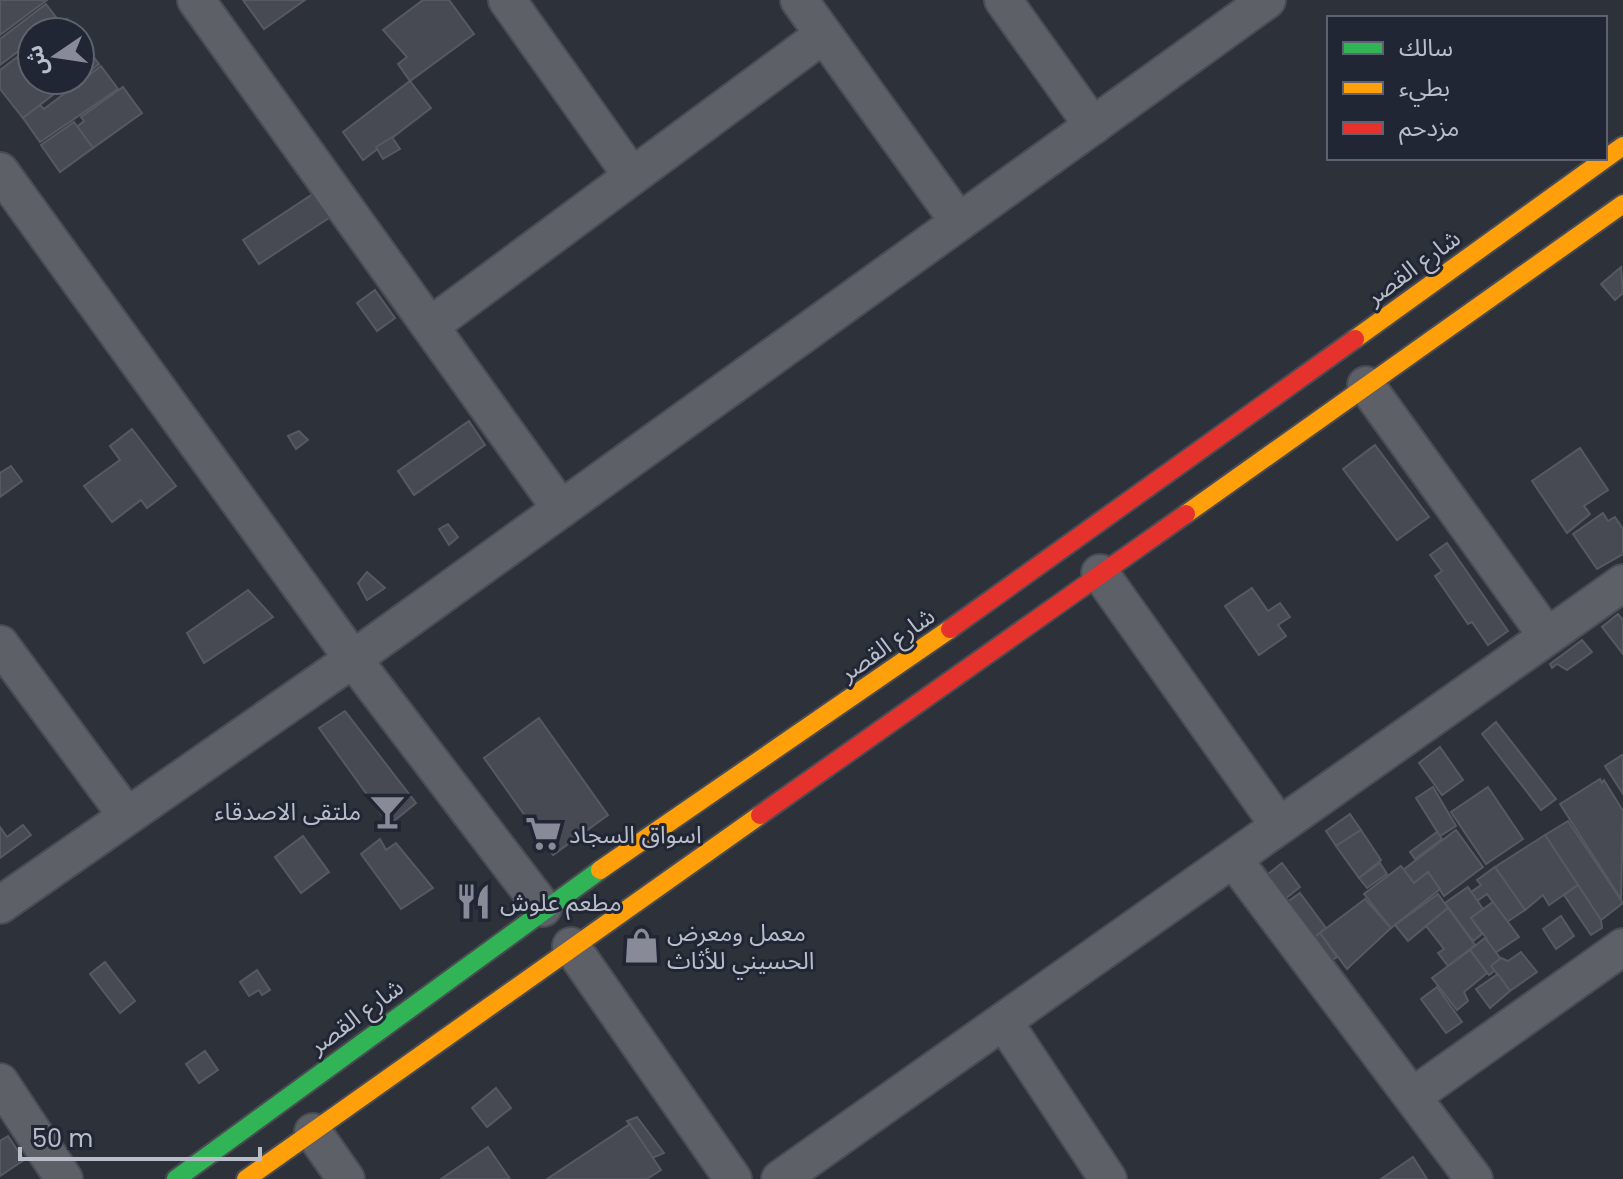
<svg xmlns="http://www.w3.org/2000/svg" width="1623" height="1179" font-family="Poppins,'Noto Sans Arabic',sans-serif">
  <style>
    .building { fill: #474a52; stroke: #565961; stroke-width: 2 }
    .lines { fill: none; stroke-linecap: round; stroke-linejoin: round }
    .street-casing { stroke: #494c53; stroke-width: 40 }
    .fast-casing { stroke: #494c53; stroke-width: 22 }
    .slow-casing { stroke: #494c53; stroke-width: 22 }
    .jam-casing { stroke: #494c53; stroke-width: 22 }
    .street { stroke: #5e6068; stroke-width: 36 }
    .fast { stroke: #30b455; stroke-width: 18 }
    .slow { stroke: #ff9f0a; stroke-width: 18 }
    .jam { stroke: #e5322d; stroke-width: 18 }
    .labels { text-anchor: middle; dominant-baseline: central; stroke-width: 6; stroke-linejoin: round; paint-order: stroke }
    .street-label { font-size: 24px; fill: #b9bcc9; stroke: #212634 }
    .poi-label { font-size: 24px; fill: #b9bcc9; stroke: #212634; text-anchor: start }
  </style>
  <rect width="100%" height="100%" fill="#2d313a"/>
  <!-- building -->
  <g class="building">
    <polygon points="0,0 47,0 0,35"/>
    <polygon points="243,0 305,0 264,29"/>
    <polygon points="423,0 449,0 474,34 410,81 398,64 407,57 383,30"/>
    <polygon points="46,4 59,21 44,32 32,32 32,41 0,65 0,39"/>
    <polygon points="67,19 76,32 50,32"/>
    <polygon points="32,46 32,80 72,80 23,118 0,89 0,70"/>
    <polygon points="80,48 86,56 90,52 99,64 80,79"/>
    <polygon points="101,66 118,89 40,142 23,118 40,105 44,109"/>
    <polygon points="410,81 431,108 363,160 343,132"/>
    <polygon points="123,87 142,113 93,148 77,127 84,121 81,117"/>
    <polygon points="74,122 93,148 60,172 41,145"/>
    <polygon points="392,137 400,149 383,159 376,147"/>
    <polygon points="316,192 332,216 259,264 243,240"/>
    <polygon points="1621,267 1623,293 1615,300 1601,284"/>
    <polygon points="375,290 395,318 377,331 357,303"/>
    <polygon points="469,421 485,445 414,495 398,471"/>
    <polygon points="132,429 176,486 147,508 141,500 112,522 84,486 120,460 110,446"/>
    <polygon points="299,431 308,440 296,449 288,436"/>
    <polygon points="1375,445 1429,517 1397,540 1343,469"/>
    <polygon points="1580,448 1608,490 1584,506 1590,514 1567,533 1532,481"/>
    <polygon points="11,466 22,481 0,497 0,473"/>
    <polygon points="1603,513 1608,521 1615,517 1623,529 1623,554 1597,569 1573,534"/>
    <polygon points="448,524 458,537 449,545 439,529"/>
    <polygon points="1447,543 1508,631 1488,645 1472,622 1468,624 1435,576 1442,571 1430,555"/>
    <polygon points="367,572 385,588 367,600 358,583"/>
    <polygon points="1252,588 1268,611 1280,603 1290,617 1278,625 1286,636 1259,655 1225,606"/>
    <polygon points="248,590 273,617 204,663 187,633"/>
    <polygon points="1618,614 1623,620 1623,654 1602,627"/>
    <polygon points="1582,640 1592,652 1567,670 1557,664 1552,668 1550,664"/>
    <polygon points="345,711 416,803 389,825 319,728"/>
    <polygon points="539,718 608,815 553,855 484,758"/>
    <polygon points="1496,722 1556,799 1541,810 1482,734"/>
    <polygon points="1440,747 1463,780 1442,795 1419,763"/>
    <polygon points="1622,755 1623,756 1623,794 1605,766"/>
    <polygon points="1600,779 1602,783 1604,780 1623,811 1621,899 1560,804"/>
    <polygon points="1433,787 1456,826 1440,836 1416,798"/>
    <polygon points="1488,787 1523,839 1486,864 1451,812"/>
    <polygon points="1350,814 1361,830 1336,846 1326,831"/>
    <polygon points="1568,821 1623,903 1601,920 1545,835"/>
    <polygon points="23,825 31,835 0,858 0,827 7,837"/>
    <polygon points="1361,830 1381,860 1359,878 1336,846"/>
    <polygon points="1456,830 1483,867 1444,896 1428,872 1414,883 1403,870"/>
    <polygon points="1437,832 1442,839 1415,859 1410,852"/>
    <polygon points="1545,835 1578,885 1549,905 1543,895 1525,910 1495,867"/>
    <polygon points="303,836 329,872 301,893 275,857"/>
    <polygon points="380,839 386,850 396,843 433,888 401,909 361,854"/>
    <polygon points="1282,863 1300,887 1286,898 1268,874"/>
    <polygon points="1380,863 1387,874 1367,888 1359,878"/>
    <polygon points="1401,866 1414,883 1428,872 1440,889 1391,928 1364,894"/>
    <polygon points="1495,867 1525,910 1507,922 1487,894 1477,901 1471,892 1481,885 1477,880"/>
    <polygon points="1578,885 1601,920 1602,928 1591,935 1564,895"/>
    <polygon points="1468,887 1483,909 1471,918 1482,934 1473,941 1445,903"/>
    <polygon points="1300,893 1326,928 1309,941 1283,905"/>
    <polygon points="1438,894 1448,908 1408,941 1395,925"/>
    <polygon points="1365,899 1391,928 1347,969 1320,933"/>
    <polygon points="1493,902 1519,937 1489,957 1480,944 1487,939 1471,918"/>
    <polygon points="1448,908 1475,945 1448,966 1438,953 1444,949 1426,926"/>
    <polygon points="1561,916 1574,936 1556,949 1543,929"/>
    <polygon points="1320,933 1337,957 1325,965 1309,941"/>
    <polygon points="1485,938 1504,963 1489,975 1470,950"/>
    <polygon points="1470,950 1487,973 1464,992 1468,1001 1457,1010 1432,978"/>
    <polygon points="1521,952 1537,972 1510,991 1491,966 1501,958 1508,961"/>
    <polygon points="105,962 135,1001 120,1013 90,974"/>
    <polygon points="257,970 270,990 262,995 259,990 249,996 240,982"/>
    <polygon points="1498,974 1510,991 1490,1008 1476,989"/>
    <polygon points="1437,987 1462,1022 1446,1033 1421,999"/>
    <polygon points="205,1051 218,1070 199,1083 186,1064"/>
    <polygon points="496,1088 511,1108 487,1127 472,1108"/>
    <polygon points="637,1117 664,1153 652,1158 627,1121"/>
    <polygon points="630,1124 661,1170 647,1179 547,1179"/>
    <polygon points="8,1136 24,1160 0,1176 0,1141"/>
    <polygon points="488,1147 510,1179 441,1179"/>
    <polygon points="1413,1157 1427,1179 1381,1179"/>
  </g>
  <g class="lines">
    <defs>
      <g id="street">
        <polyline points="196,0 561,509"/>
        <polyline points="507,0 632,176"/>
        <polyline points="799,0 959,222"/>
        <polyline points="1003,0 1093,126"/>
        <polyline points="0,171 353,659 543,908"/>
        <polyline points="430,326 823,35"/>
        <polyline points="1366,385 1547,636"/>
        <polyline points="1100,573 1278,824"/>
        <polyline points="0,644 127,816"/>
        <polyline points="1234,860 1474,1179"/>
        <polyline points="0,905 353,659 1267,0"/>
        <polyline points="571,946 733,1179"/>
        <polyline points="1004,1022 1108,1179"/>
        <polyline points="0,1082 64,1179"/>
        <polyline points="1413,1096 1623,947"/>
        <polyline points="313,1132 346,1179"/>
        <polyline points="780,1179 1623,583"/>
      </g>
      <polyline id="fast" points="176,1179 600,870"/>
      <g id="slow">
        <polyline points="1355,339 1623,146"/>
        <polyline points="1186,514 1623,204"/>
        <polyline points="600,870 950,629"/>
        <polyline points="246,1179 760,815"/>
      </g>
      <g id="jam">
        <polyline points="950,629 1355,339"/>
        <polyline points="760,815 1186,514"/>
      </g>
    </defs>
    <!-- street casing -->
    <use href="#street" class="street-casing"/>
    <!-- fast casing -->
    <use href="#fast" class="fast-casing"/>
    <!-- slow casing -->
    <use href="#slow" class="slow-casing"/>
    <!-- jam casing -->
    <use href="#jam" class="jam-casing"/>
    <!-- street -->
    <use href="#street" class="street"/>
    <!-- fast -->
    <use href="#fast" class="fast"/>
    <!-- slow -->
    <use href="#slow" class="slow"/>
    <!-- jam -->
    <use href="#jam" class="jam"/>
  </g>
  <!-- icons -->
  <defs>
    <symbol id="bar-bare" viewBox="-9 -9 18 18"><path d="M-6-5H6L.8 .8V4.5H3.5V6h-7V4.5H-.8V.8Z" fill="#888b97" stroke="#212634" stroke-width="2.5" paint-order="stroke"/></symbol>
    <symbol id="supermarket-bare" viewBox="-9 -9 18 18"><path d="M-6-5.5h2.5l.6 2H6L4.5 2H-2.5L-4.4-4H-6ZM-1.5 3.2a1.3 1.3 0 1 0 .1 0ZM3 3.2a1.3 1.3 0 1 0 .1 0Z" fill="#888b97" stroke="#212634" stroke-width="2.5" paint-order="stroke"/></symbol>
    <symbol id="restaurant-bare" viewBox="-9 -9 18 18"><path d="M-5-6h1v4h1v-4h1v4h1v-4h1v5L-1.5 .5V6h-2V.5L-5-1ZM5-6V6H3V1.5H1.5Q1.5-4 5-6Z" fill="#888b97" stroke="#212634" stroke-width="2.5" paint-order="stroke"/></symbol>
    <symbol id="shop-bare" viewBox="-9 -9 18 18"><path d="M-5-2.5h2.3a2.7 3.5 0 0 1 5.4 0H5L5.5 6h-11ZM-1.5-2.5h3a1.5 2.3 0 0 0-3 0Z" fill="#888b97" stroke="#212634" stroke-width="2.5" paint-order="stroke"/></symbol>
  </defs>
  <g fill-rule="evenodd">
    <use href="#bar-bare" x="362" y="786" width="51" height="51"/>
    <use href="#supermarket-bare" x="518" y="808" width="51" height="51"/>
    <use href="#restaurant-bare" x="448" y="876" width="51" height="51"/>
    <use href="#shop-bare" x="616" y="920" width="51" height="51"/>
  </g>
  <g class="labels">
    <!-- street labels -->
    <g class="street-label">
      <text transform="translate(1413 267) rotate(-36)">شارع القصر</text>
      <text transform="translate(887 644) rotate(-35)">شارع القصر</text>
      <text transform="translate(356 1016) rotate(-36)">شارع القصر</text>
    </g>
    <!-- poi labels -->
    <g class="poi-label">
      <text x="361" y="811" text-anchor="end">ملتقى الاصدقاء</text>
      <text x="569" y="834">اسواق السجاد</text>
      <text x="500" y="902">مطعم علوش</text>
      <text x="667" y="932">معمل ومعرض<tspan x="667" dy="28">الحسيني للأثاث</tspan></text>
    </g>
  </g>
  <!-- legend -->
  <rect x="1327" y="16" width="280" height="144" fill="#212634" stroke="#5e6270" stroke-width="2"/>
  <rect x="1343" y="42" width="40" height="12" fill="#30b455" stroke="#5e6270" stroke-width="2"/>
  <text x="1399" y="56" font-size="24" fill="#b9bcc9">سالك</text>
  <rect x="1343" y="82" width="40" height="12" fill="#ff9f0a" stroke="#5e6270" stroke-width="2"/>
  <text x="1399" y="96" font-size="24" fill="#b9bcc9">بطيء</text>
  <rect x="1343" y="122" width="40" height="12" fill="#e5322d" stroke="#5e6270" stroke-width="2"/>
  <text x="1399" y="136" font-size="24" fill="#b9bcc9">مزدحم</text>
  <!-- north arrow -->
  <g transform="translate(56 56) rotate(257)"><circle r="38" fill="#212634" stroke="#5e6270" stroke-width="2"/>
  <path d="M0-6L14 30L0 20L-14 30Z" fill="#888b97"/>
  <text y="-12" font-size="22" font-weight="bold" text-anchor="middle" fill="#b9bcc9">ش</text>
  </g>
  <!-- scale -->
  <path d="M20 1147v12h240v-12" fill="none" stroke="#b9bcc9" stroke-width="4"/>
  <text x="32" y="1147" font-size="24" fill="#b9bcc9" stroke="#212634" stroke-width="6" paint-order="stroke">50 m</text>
</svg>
